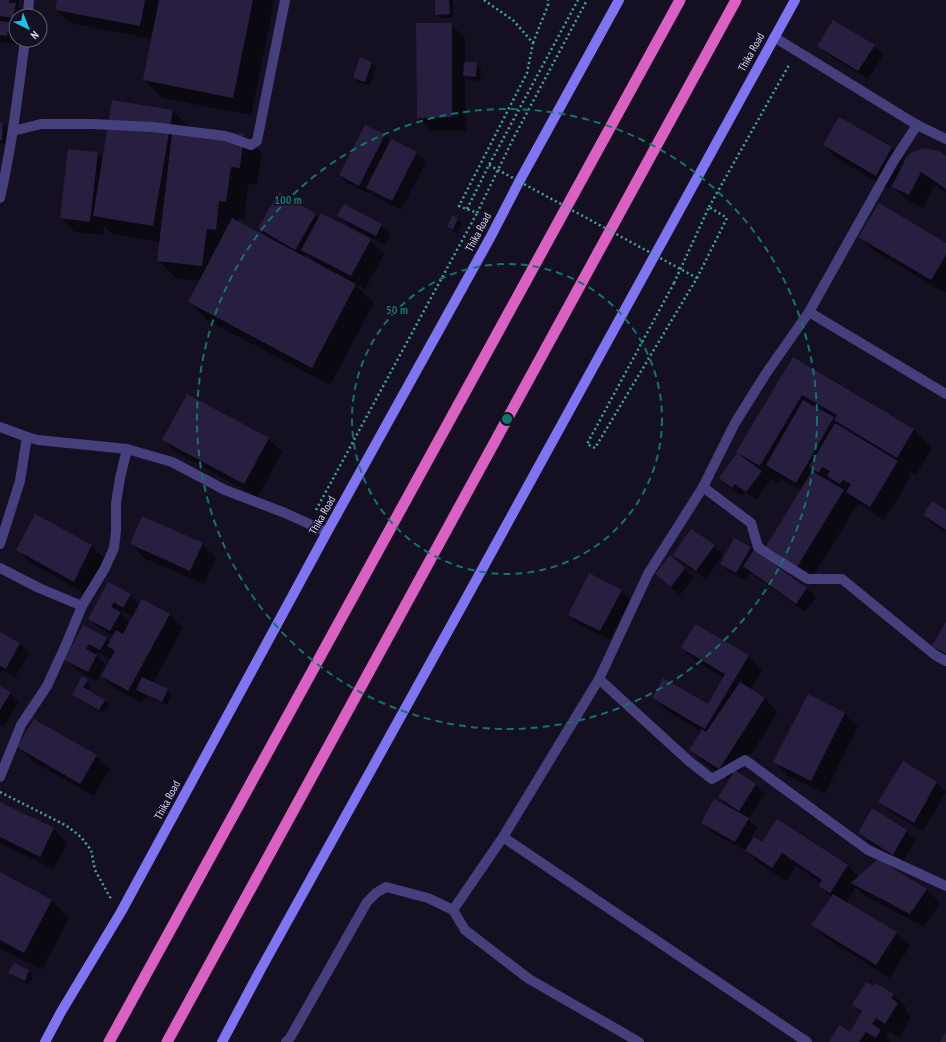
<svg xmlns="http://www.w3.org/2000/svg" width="946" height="1042" font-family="'PT Sans Narrow',sans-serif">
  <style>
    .shadow { fill: #0007; fill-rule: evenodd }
    .building { fill: #271e40 }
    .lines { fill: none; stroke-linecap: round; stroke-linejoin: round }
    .path { stroke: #3aa8a8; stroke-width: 2.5; stroke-dasharray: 2 3; stroke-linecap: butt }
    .minor { stroke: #453f7b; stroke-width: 10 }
    .secondary { stroke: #7f74f1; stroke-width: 10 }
    .trunk { stroke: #da60c4; stroke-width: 11 }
    .path-bridge { stroke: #3aa8a8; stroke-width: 2.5; stroke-dasharray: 2 3; stroke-linecap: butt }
    .ring { fill: none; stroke: #0f766e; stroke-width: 2; stroke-dasharray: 7 5 }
    .labels { text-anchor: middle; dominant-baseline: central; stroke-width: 3; stroke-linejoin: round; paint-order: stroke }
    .street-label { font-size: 11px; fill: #dbd4fb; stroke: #141021 }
    .centre { fill: #0f766e; stroke: #141021; stroke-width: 2 }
    .ring-label { font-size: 12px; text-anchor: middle; font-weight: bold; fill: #0f766e; stroke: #141021; stroke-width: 3; stroke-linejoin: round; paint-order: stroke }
  </style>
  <rect width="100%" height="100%" fill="#141021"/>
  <!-- shadow -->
  <g class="shadow">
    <polygon points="0,0 19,0 18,7 24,13 24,16 16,16 16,25 10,25 16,31 16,44 0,42"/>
    <polygon points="58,0 272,0 274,2 251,115 162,98 144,80 152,39 70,23 56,10"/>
    <polygon points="436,0 453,0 453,18 440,18 436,14"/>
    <polygon points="451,24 465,38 465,63 476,63 481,68 480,81 469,80 465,77 466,131 432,131 418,117"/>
    <polygon points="818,46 874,46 883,55 868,79 828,55"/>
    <polygon points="372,63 376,67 370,86 358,82 354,78"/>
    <path d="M 173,111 L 190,128 L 244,135 L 262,153 L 257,185 L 248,184 L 244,219 L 237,218 L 237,222 L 270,239 L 259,228 L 280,193 L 316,215 L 319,218 L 370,240 L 384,254 L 365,289 L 355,284 L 374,303 L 330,385 L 207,320 L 189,302 L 200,281 L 176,278 L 158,260 L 160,242 L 112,234 L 104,226 L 103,235 L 75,232 L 61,218 L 97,153 L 103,159 ZM 307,254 L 316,263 L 304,258 Z"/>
    <polygon points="0,123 3,124 7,128 6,144 0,143"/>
    <polygon points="365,126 385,136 390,142 391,140 417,153 426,162 401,210 376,197 370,191 369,194 349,184 340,175"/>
    <polygon points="824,145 891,148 905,162 946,157 946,193 934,185 923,208 907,200 893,187 898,176 897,175 889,189 838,159"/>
    <polygon points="339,216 381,225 391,234 385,245 348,225"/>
    <polygon points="452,216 458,219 462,223 457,234 448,227"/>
    <polygon points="859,237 946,244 946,291 945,293 873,250"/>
    <polygon points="793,359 914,430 932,448 916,475 906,470 911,476 884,520 858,503 811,580 780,561 801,491 781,479 778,483 771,479 756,500 744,492 742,496 729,487 720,478 741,456 737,452"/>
    <polygon points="187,395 269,439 282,452 258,497 177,453 163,440"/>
    <polygon points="946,511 946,532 933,524 924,515"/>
    <polygon points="143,517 203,544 216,558 204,584 144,558 131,544"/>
    <polygon points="92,546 105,559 87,595 31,563 17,549"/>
    <polygon points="714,546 723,555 706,579 683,564 674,555"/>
    <polygon points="750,547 807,588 816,597 805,612 750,572 746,581 730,573 721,564"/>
    <polygon points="670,557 694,578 680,595 656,574"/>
    <path d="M 108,584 L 130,595 L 140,605 L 169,614 L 183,628 L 153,683 L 167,689 L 172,694 L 167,705 L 146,696 L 142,703 L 116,689 L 102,676 L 111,659 L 98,652 L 96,655 L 106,665 L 97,681 L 75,669 L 66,660 L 84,626 L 107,639 L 110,642 L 114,636 L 98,627 L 89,618 ZM 123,611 L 133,617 L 130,623 L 121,614 Z"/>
    <polygon points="621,591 630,600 610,640 578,624 569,615"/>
    <polygon points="946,624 946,658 933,645"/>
    <polygon points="696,626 748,656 762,670 750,690 765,699 778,712 739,773 756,785 765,794 748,819 757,828 749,842 763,844 778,821 848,866 859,877 878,860 927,890 940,903 924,927 865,896 856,887 846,903 896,933 910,946 890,978 826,938 812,924 832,898 820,885 821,883 796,866 786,881 760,864 745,849 744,850 711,832 702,822 731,809 719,797 730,780 704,763 690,750 702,732 667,711 653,697 708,705 724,678 696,662 682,648"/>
    <polygon points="0,634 20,644 29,653 15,677 2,670 0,674"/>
    <polygon points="87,680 91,685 88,691 104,700 109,705 103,713 78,699 73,694"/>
    <polygon points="0,687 10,693 19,702 4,727 0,725"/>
    <polygon points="808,696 845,714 858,727 825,794 788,776 775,762"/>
    <polygon points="19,747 96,756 110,769 94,796 32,761"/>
    <polygon points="903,763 937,783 946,792 923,831 889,811 880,802"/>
    <polygon points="0,803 54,829 67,843 54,869 0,843"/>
    <polygon points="906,830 915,840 903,863 868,842 859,833"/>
    <polygon points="0,873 51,900 69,918 42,970 0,948"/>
    <polygon points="14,964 29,971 33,975 29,984 13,977 9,973"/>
    <polygon points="893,994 907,1008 905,1011 911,1017 899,1037 890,1031 886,1037 891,1042 830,1042 850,1033 862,1014 853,1005"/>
  </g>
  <!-- building -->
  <g class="building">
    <polygon points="0,0 9,0 9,3 16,3 13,18 0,16"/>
    <polygon points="57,0 145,0 140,26 55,10"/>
    <polygon points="159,0 253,0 233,98 143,80"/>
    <polygon points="435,0 449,0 450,14 435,15"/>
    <polygon points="833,20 875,45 858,71 817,46"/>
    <polygon points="0,21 9,22 7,36 0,35"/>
    <polygon points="416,23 452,23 452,117 417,118"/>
    <polygon points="360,57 372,62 365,82 353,78"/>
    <polygon points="464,62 477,62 476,77 463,76"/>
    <polygon points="112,100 173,110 153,226 93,216"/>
    <polygon points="839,117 892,147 876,176 823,145"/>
    <polygon points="0,122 3,123 2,140 0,140"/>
    <polygon points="173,125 244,134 240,168 231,167 226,202 219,201 216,230 207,229 202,266 157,261"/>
    <polygon points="365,125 385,135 359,186 339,175"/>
    <polygon points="391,139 417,152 392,201 366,188"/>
    <polygon points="923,148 939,151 946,156 946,189 921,172 909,195 892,187 906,158 912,152"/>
    <polygon points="68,149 98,152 90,222 60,218"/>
    <polygon points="279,192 316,214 295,250 258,228"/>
    <polygon points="879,203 946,243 946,255 931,280 858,237"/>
    <polygon points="344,204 382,224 376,236 337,216"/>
    <polygon points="321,213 371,239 351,276 301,250"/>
    <polygon points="452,215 458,218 453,230 447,227"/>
    <polygon points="232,218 356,284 312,368 188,302"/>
    <polygon points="793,357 914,429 897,458 834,420 837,415 802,395 760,466 736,452"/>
    <polygon points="187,394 269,438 244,484 162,440"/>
    <polygon points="803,400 834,417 796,483 766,465"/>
    <polygon points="835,423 898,461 870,507 846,492 851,484 843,480 840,484 827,476 830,471 822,467 819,473 809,467"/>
    <polygon points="737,453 762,471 746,492 735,484 732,488 719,478"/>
    <polygon points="812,471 844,490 797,567 765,548"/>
    <polygon points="932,501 946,510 946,530 923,515"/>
    <polygon points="35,514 92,545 74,582 16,550"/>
    <polygon points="142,516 203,543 190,571 130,544"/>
    <polygon points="691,529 715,545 696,571 673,555"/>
    <polygon points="734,538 751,547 736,573 720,564"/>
    <polygon points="754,550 807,588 796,604 743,566"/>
    <polygon points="670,555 685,568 671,587 655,574"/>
    <polygon points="589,573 622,590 600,631 568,615"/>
    <polygon points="108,582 131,594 123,608 114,602 111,607 121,612 110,631 88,619"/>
    <polygon points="142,599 170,614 128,691 101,676 115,651 107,646 116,630 123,634"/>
    <polygon points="946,622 946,654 932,646"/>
    <polygon points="695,624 749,655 705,729 652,698 663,678 708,704 725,674 681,648"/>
    <polygon points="83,625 107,638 100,650 89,644 86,649 97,655 88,672 64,660"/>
    <polygon points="0,632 20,643 6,669 0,666"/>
    <polygon points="82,676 88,680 83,687 105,700 99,710 72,695"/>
    <polygon points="142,677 168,689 162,702 136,690"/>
    <polygon points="740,682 765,698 719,769 689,750 702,729 706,732"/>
    <polygon points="0,686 11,692 0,710"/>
    <polygon points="808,694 845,713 811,781 773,762"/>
    <polygon points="34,719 97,755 80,784 17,747"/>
    <polygon points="903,761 937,782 914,823 878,802"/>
    <polygon points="735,770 756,784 739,811 718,797"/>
    <polygon points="714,799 749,818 735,842 701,823"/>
    <polygon points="0,802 54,828 40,857 0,837"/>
    <polygon points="872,808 907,830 893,855 858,833"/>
    <polygon points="777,819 848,865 830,893 818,886 822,880 782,853 772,868 745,850 754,837 762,842"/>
    <polygon points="878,859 927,889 910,914 851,883"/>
    <polygon points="0,872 52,900 24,953 0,940"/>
    <polygon points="833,894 897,932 876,965 811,925"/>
    <polygon points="14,963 29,970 25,981 8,973"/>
    <polygon points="866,982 873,986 875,983 894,994 891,998 898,1003 885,1024 876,1018 872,1024 881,1030 876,1038 866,1032 859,1042 829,1042 839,1025 850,1032 862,1011 852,1005"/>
    <polygon points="946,1032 946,1042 940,1042"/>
  </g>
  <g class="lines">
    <!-- path -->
    <g class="path">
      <polyline points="484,0 514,21 533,43 527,73 459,206 477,213 514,137 587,0"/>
      <polyline points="533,43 548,5 548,0"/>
      <polyline points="709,207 789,65"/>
      <polyline points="467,209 489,165 578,0"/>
      <polyline points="674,283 709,207 727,218 697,278"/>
      <polyline points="316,510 477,213"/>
      <polyline points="0,792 67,826 81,837 91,850 95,870 111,899"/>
    </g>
    <!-- minor -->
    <g class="minor">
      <polyline points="28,16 29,0"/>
      <polyline points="774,37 917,125"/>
      <polyline points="13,131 41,124 92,124 153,127 225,136 251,145 257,141 285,0"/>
      <path d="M 0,198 C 12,146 18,93 25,40"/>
      <polyline points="809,312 946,394"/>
      <polyline points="0,427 27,437 38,440 127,449"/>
      <polyline points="703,487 751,523 758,547 771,556 808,579 842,579 935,655 946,661"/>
      <polyline points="0,544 20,481 27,437"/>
      <polyline points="0,568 39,588 82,606"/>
      <polyline points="599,679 690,762 712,779 745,760 868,850 946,886"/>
      <polyline points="0,777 21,725 47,686 68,640 82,606 105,568 114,548 116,531 116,503 120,478 127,449 172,462 225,490 285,513 327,532"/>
      <polyline points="503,837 807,1042"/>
      <polyline points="453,910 465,930 529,979 639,1042"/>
      <polyline points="286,1042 290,1038 367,902 376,893 386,887 428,898 453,910 503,837 599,679 648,574 703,487 735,423 765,375 809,312 893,162 917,125 946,139"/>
    </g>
    <!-- secondary -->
    <g class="secondary">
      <polyline points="45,1042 61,1012 121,912 327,532 490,238 520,180 619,0"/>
      <polyline points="222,1042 262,967 468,595 795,0"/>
    </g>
    <!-- trunk -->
    <g class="trunk">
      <polyline points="109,1042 680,0"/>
      <polyline points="167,1042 736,0"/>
    </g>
    <!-- path-bridge -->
    <polyline class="path-bridge" points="489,165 697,278 595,448 587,444 674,283"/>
  </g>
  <!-- distance rings -->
  <g class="ring">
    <circle cx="507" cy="419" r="155"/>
    <circle cx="507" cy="419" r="310"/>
  </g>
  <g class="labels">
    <!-- street labels -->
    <g class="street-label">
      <text transform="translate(751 52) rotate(-61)">Thika Road</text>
      <text transform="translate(478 232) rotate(-62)">Thika Road</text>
      <text transform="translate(322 515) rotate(-61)">Thika Road</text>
      <text transform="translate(167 800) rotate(-62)">Thika Road</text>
    </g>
  </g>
  <circle cx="507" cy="419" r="6" class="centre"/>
  <g class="ring-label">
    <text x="288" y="204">100 m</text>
    <text x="397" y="314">50 m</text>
  </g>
  <!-- north arrow -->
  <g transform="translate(28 28) rotate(137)"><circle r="19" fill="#141021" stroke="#645e78"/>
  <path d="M0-3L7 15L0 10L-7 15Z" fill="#17c3e4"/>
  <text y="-6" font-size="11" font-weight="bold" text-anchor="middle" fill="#dbd4fb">N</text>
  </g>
</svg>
